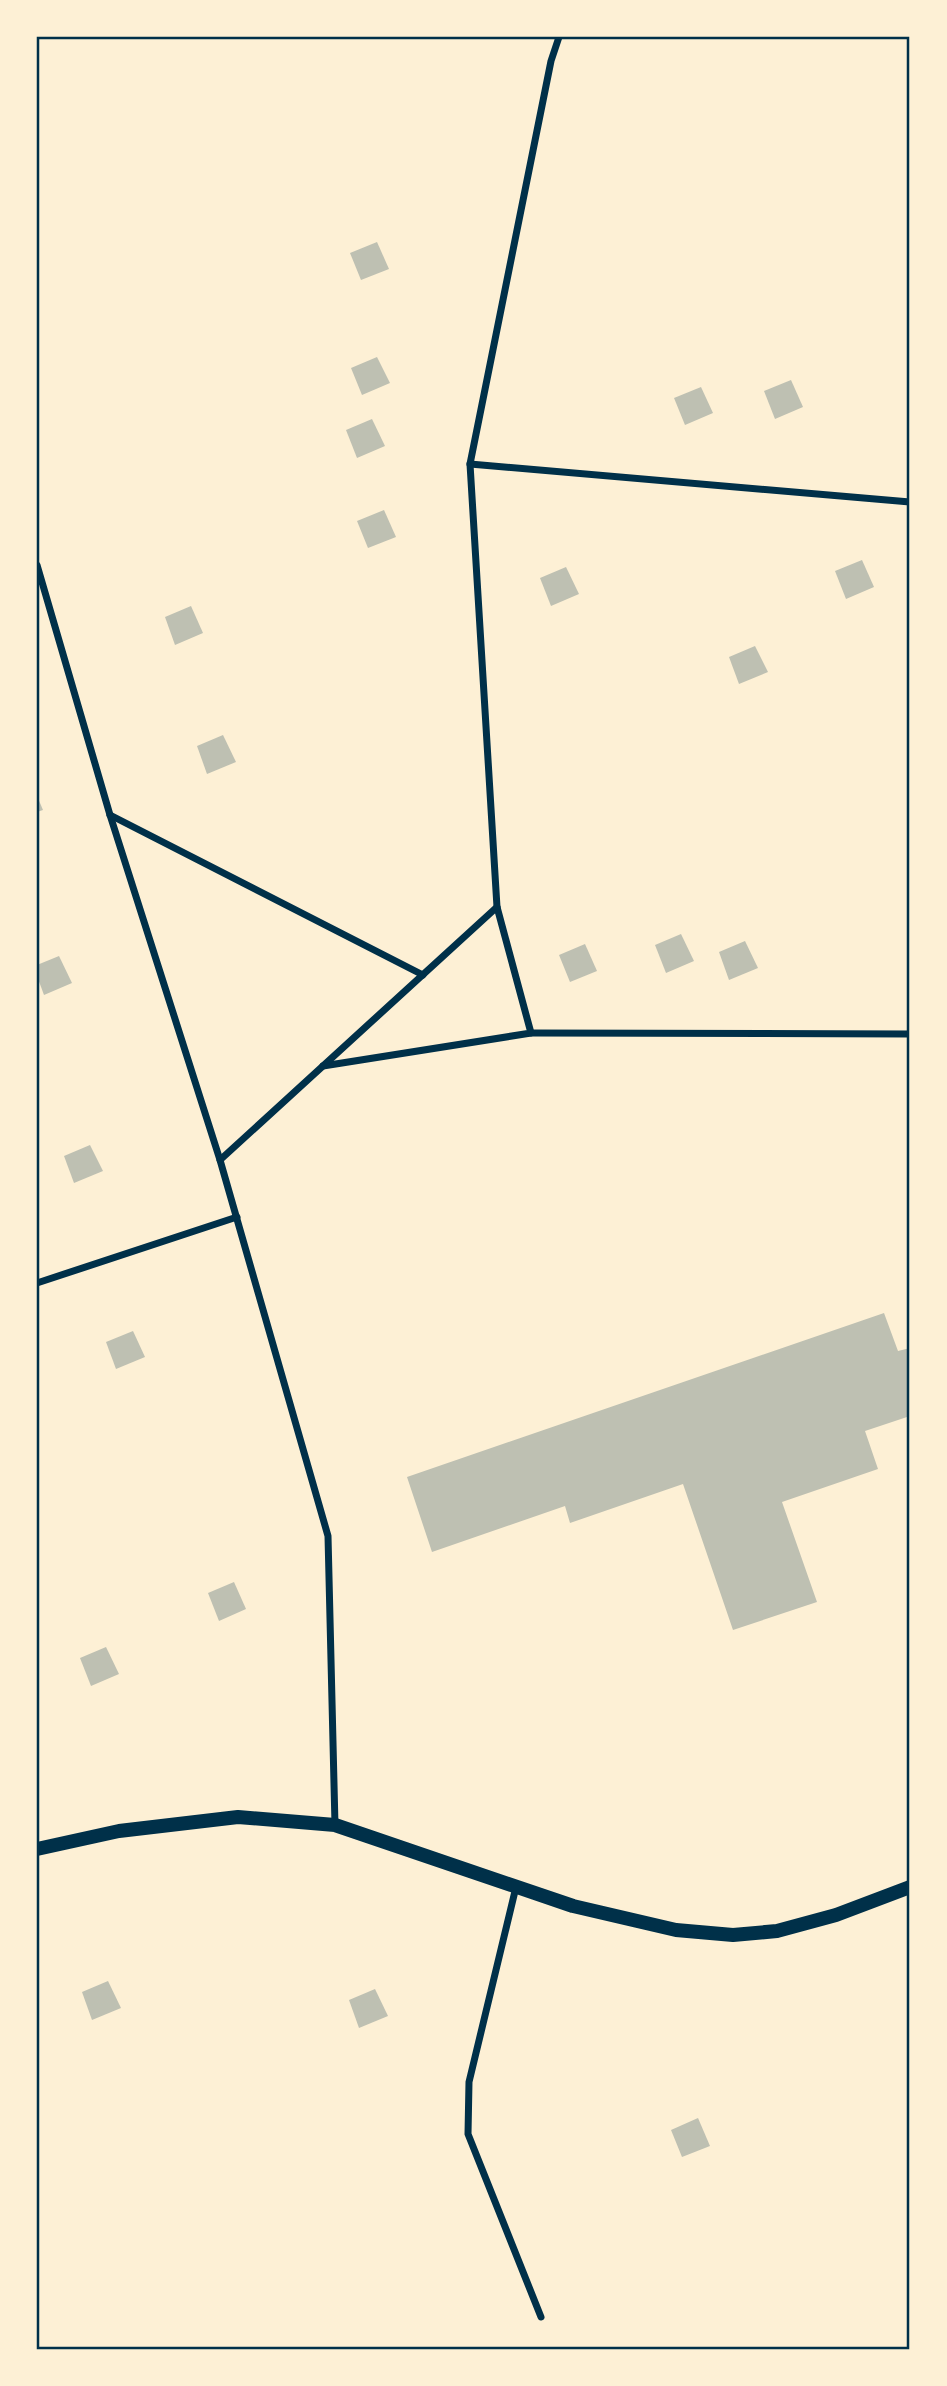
<svg xmlns="http://www.w3.org/2000/svg" width="947" height="2386" font-family="'Exo 2',sans-serif">
  <style>
    .building { fill: #bec0b2 }
    .lines { fill: none; stroke-linecap: round; stroke-linejoin: round }
    .minor { stroke: #003049; stroke-width: 7 }
    .secondary { stroke: #003049; stroke-width: 14 }
    .neatline { fill: none; stroke: #003049; stroke-width: 2.5 }
  </style>
  <rect width="100%" height="100%" fill="#fdf0d5"/>
  <!-- building -->
  <g class="building">
    <polygon points="377,242 389,269 361,280 350,253"/>
    <polygon points="377,357 390,383 362,395 351,368"/>
    <polygon points="791,380 803,407 775,419 764,391"/>
    <polygon points="701,387 713,413 685,425 674,398"/>
    <polygon points="372,419 385,446 357,458 346,430"/>
    <polygon points="384,510 396,537 368,548 357,521"/>
    <polygon points="862,560 874,587 846,599 835,571"/>
    <polygon points="566,567 579,594 551,606 540,578"/>
    <polygon points="191,606 203,633 175,645 165,617"/>
    <polygon points="755,646 768,672 739,684 729,657"/>
    <polygon points="223,735 236,762 207,774 197,746"/>
    <polygon points="37,796 43,810 37,812"/>
    <polygon points="681,934 694,961 666,973 655,945"/>
    <polygon points="745,941 758,968 729,980 719,952"/>
    <polygon points="585,944 597,971 570,982 559,955"/>
    <polygon points="59,956 72,983 44,995 37,976 37,965"/>
    <polygon points="90,1145 103,1171 74,1183 64,1156"/>
    <polygon points="884,1313 898,1351 910,1348 910,1416 865,1431 878,1469 782,1502 817,1602 733,1630 683,1484 570,1523 565,1506 432,1552 407,1477"/>
    <polygon points="133,1331 145,1357 116,1369 106,1342"/>
    <polygon points="234,1582 246,1609 219,1621 208,1593"/>
    <polygon points="106,1647 119,1674 91,1686 80,1658"/>
    <polygon points="108,1981 121,2008 92,2020 82,1992"/>
    <polygon points="375,1989 388,2016 359,2028 349,2000"/>
    <polygon points="698,2118 710,2146 682,2157 671,2130"/>
  </g>
  <g class="lines">
    <!-- minor -->
    <g class="minor">
      <polyline points="470,464 910,502"/>
      <polyline points="37,565 110,815 220,1160"/>
      <polyline points="110,815 423,975"/>
      <polyline points="531,1033 910,1034"/>
      <polyline points="323,1066 531,1033 497,907 470,464 551,61 559,37"/>
      <polyline points="37,1283 237,1217"/>
      <polyline points="335,1825 328,1536 220,1160 497,907"/>
      <polyline points="516,1887 469,2082 468,2134 541,2317"/>
    </g>
    <!-- secondary -->
    <polyline class="secondary" points="37,1849 119,1831 238,1817 335,1825 573,1906 676,1930 733,1935 777,1931 836,1915 910,1887"/>
  </g>
  <!-- border -->
  <rect width="947" height="2386" fill="none" stroke="#fdf0d5" stroke-width="77"/>
  <rect x="38" y="38" width="870" height="2310" class="neatline"/>
</svg>
